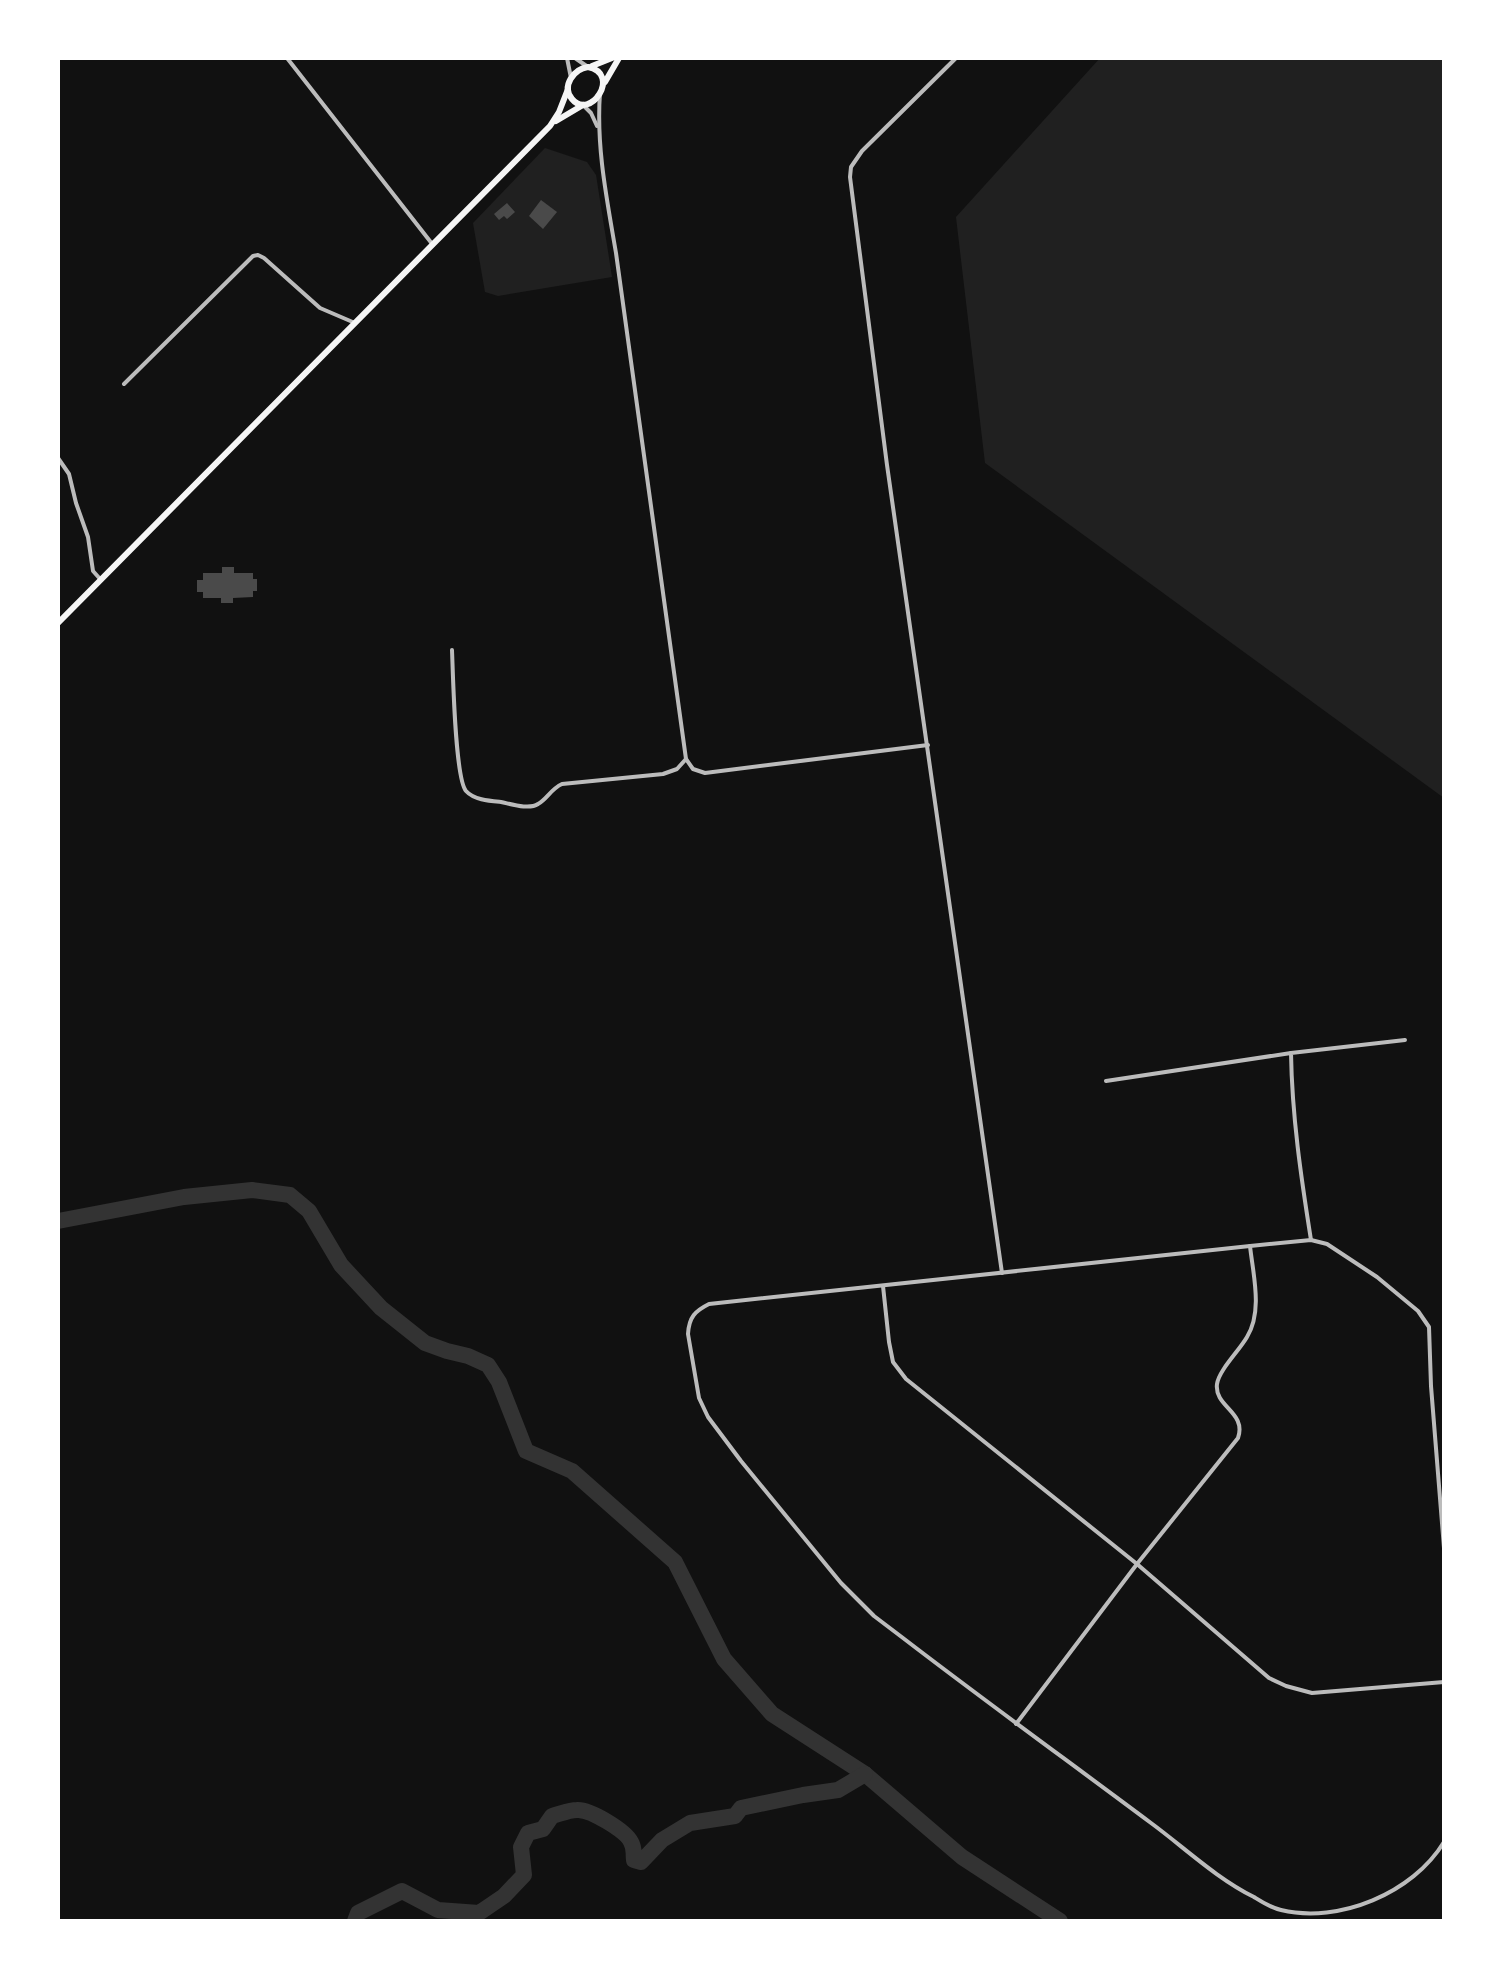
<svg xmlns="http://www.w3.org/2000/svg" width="1502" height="1979" font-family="Jost,sans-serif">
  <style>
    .green { fill: #202020 }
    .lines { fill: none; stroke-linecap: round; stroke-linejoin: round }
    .river { stroke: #333; stroke-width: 16 }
    .building { fill: #4a4a4a }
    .minor { stroke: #bcbcbc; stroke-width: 4 }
    .secondary { stroke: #f5f5f5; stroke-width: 6 }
  </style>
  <rect width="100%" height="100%" fill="#111"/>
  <!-- green -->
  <g class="green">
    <polygon points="1100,58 1444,58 1444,798 985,463 956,217"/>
    <polygon points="545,148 587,162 596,175 612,277 498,296 485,292 473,223"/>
  </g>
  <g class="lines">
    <!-- river -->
    <g class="river">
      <polyline points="58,1221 184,1197 252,1190 290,1195 309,1211 341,1265 381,1308 425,1343 447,1351 468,1356 488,1365 499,1382 526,1451 572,1471 675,1562 724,1659 772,1714 865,1774 962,1857 1060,1921"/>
      <path d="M 355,1921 L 358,1913 L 402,1891 L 438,1910 L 479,1913 L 504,1896 L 524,1875 L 521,1847 L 528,1833 L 543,1829 L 552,1816 C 560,1814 569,1810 577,1810 C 590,1809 626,1831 631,1842 C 635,1849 633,1853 634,1860 L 641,1862 L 662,1840 L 690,1823 L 735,1816 L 741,1808 L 803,1795 L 838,1790 L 865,1774"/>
    </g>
  </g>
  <!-- building -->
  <g class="building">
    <polygon points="541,200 557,212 543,229 529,216"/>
    <polygon points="507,203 515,212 507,219 504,216 499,220 494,214"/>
    <polygon points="222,567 234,567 234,573 253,573 253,579 257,579 257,591 253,591 253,597 233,598 233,603 221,603 221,598 203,598 203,592 197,592 197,580 203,580 203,573 222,573"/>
  </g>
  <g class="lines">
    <!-- minor -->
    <g class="minor">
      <polyline points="287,58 433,245"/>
      <polyline points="567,58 571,78"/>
      <polyline points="575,58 588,67"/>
      <polyline points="956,58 862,151 851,167 850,177 887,465 1002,1273"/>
      <path d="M 600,93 C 596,147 607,200 616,253 L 686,759 L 693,769 L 705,773 L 928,745"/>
      <polyline points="583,105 591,113 597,126"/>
      <polyline points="124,384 253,256 258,255 264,258 320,308 355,323"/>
      <polyline points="58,458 69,474 76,503 88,537 93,571 101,580"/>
      <path d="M 452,650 C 453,673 455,778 466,791 C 474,800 490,801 501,802 C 511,804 529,810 538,804 C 547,799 551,789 562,784 L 663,774 L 677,769 L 686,759"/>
      <polyline points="1106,1081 1291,1053"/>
      <path d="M 1311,1240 C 1301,1177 1292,1116 1291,1053 L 1405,1040"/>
      <polyline points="883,1286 889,1342 893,1362 906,1379 1137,1564 1269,1678 1286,1686 1312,1693 1444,1682"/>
      <path d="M 1444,1548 L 1431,1386 L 1429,1327 L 1418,1311 L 1377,1277 L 1327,1244 L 1311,1240 L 1250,1246 L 709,1304 C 695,1311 689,1317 688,1334 L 699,1398 L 708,1417 L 741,1461 L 841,1583 L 874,1616 L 903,1638 C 985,1701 1068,1761 1151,1823 C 1185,1848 1216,1878 1254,1897 C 1262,1902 1271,1908 1281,1910 C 1339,1924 1413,1893 1444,1842"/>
      <path d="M 1016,1724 L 1137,1564 L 1238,1438 C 1247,1412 1214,1407 1217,1384 C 1219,1370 1239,1351 1247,1337 C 1263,1311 1253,1274 1250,1246"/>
    </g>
    <!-- secondary -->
    <g class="secondary">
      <polyline points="592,66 612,58"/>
      <path d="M 588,67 C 622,74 590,121 572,99 C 561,86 574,69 588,67 Z"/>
      <polyline points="605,82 619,58"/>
      <polyline points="556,121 583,105"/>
      <polyline points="58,623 550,126 559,112 568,89"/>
    </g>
  </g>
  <!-- border -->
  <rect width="1502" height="1979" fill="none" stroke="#ffffff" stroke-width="120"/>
</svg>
